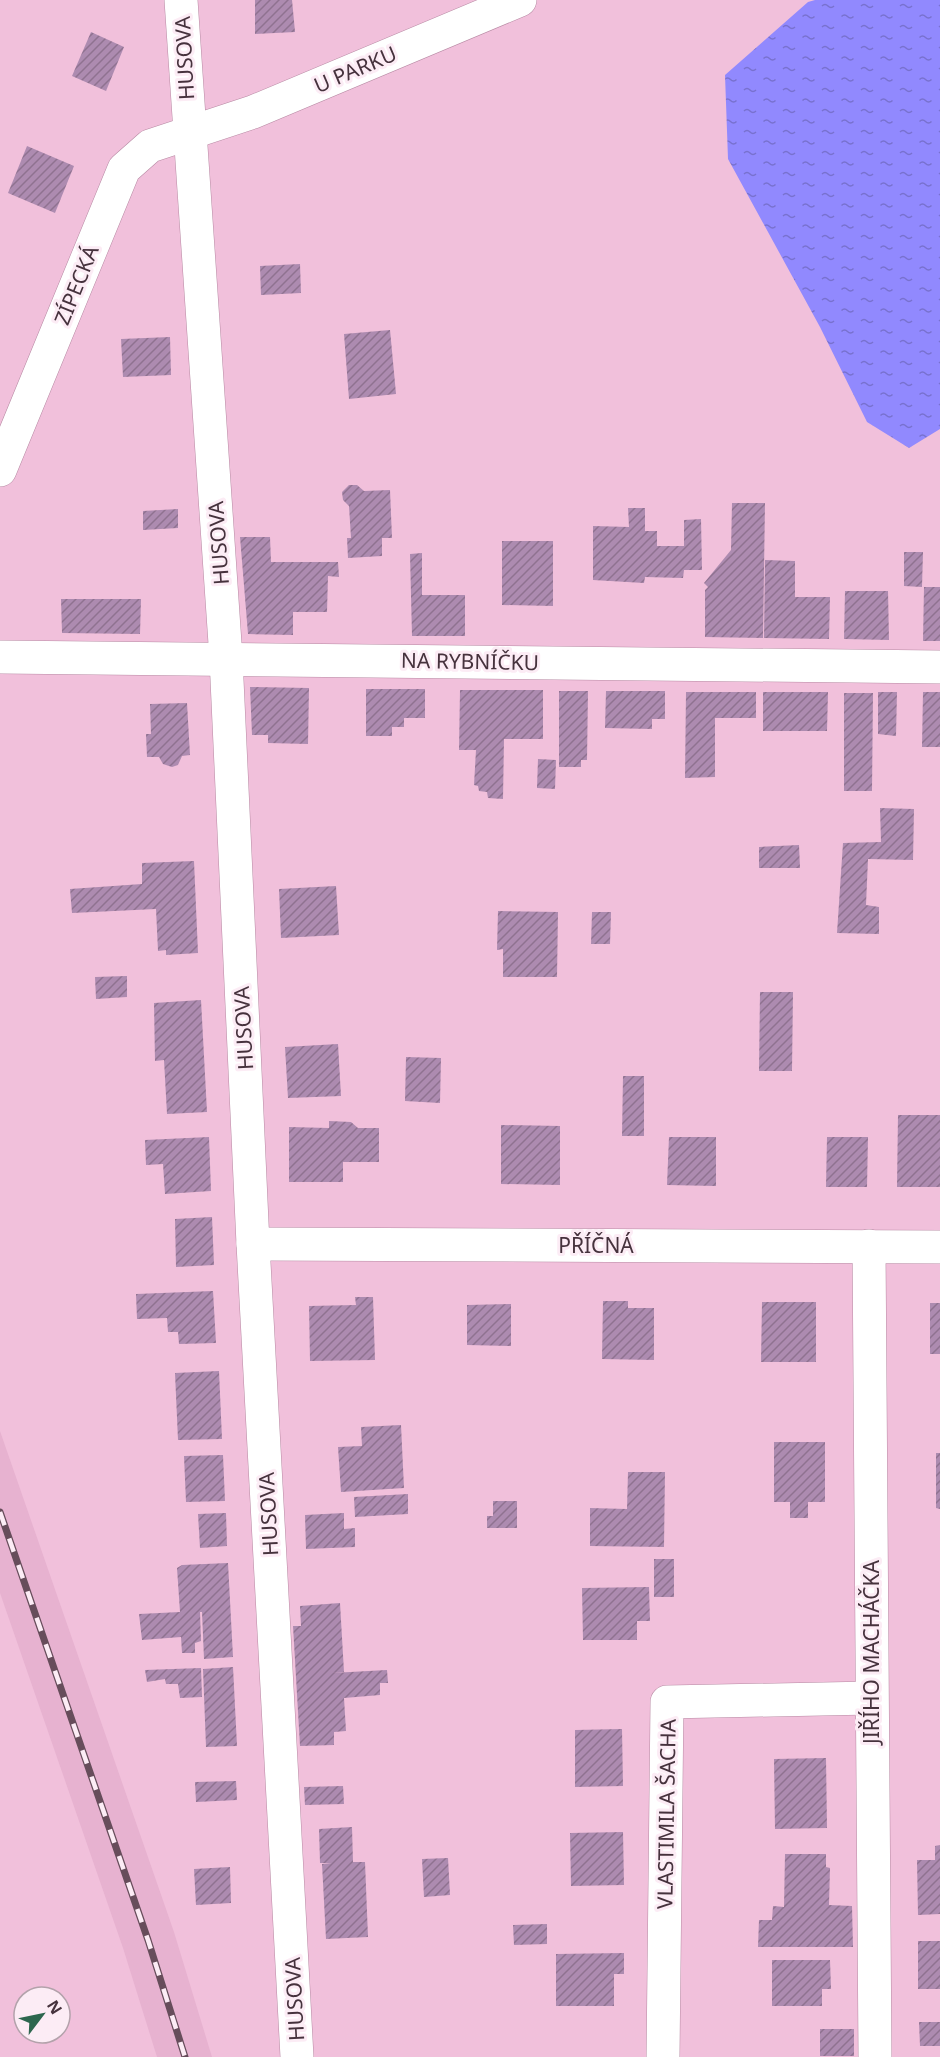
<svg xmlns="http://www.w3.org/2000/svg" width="940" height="2057" font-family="'Noto Sans',sans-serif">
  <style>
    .built { fill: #e7b2d0 }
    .water { fill: url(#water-ripples) }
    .building { fill: url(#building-hatch) }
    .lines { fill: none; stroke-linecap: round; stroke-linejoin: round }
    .minor-casing { stroke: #b789a3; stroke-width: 34 }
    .minor { stroke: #fff; stroke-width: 33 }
    .rail-casing { stroke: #674d5b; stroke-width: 7 }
    .rail { stroke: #fcecf5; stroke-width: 4.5; stroke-dasharray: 14; stroke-linecap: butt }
    .labels { text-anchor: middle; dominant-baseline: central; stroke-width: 6; stroke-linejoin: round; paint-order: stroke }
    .street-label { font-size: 21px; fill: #46323d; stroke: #fcecf5 }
  </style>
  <defs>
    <pattern id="water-ripples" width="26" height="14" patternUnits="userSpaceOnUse" patternTransform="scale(1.5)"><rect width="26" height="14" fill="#9189fe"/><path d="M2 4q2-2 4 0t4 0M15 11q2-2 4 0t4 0" fill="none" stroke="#7871cf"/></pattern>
    <pattern id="building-hatch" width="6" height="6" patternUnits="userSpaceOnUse" patternTransform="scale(1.5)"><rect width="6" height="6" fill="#ad8bb0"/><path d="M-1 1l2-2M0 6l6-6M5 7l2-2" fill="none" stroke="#8f7290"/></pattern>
  </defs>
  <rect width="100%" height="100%" fill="#f1c0db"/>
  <!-- built -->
  <polygon class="built" points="0,1431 174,1932 212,2057 157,2057 123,1948 0,1593"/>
  <!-- water -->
  <polygon class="water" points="815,0 940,0 940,429 909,448 867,422 820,327 728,159 725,75 808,2"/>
  <!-- building -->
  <g class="building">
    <polygon points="255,0 292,0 295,32 255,34"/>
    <polygon points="91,32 124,47 106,91 72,76"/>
    <polygon points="27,146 74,166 55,213 8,193"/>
    <polygon points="300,264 301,293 261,295 260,266"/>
    <polygon points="390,330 396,394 349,399 344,334"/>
    <polygon points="170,337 171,375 123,377 121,339"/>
    <polygon points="349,485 357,485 364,491 390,490 392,538 382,538 382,556 348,558 347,538 351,538 349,506 343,500 342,492"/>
    <polygon points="732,503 765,503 763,638 705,637 705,590 708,587 704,583 731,550"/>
    <polygon points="628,508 645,508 645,531 657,531 657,546 684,546 684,520 701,519 702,570 684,570 683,578 645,577 644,583 593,580 593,526 629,527"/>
    <polygon points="178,509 178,528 143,530 143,511"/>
    <polygon points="240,537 270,537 271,562 338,562 339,577 328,576 327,612 293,612 293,635 248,634"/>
    <polygon points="502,541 553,541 553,606 502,605"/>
    <polygon points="904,552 923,552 922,587 904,586"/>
    <polygon points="422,553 422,595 465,595 465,636 412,636 410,554"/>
    <polygon points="765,560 795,561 795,597 830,597 829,639 764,638"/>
    <polygon points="924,587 940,587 940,641 923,641"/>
    <polygon points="845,591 888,591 889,640 844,639"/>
    <polygon points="61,599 141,599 140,634 62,633"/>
    <polygon points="250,687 309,688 308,744 268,743 268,735 252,735"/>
    <polygon points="366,689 425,689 425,718 404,718 404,727 392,727 392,736 366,736"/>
    <polygon points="460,690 543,690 543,739 504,739 503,799 488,798 487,792 479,791 478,786 474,785 476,750 459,750"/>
    <polygon points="559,691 588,691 587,760 581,760 581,767 559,767"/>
    <polygon points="606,691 665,691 665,719 652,719 652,729 605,728"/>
    <polygon points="686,692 756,692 756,718 715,718 715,777 685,778"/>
    <polygon points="763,692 828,692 827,731 763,731"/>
    <polygon points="878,692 897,692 896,736 878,734"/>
    <polygon points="923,692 940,692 940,747 922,747"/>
    <polygon points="844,693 873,693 872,791 844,791"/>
    <polygon points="187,703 190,755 182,756 178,765 172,767 163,764 159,757 147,757 146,734 151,734 150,704"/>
    <polygon points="538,759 556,760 555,789 537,788"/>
    <polygon points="880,808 914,809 913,860 868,859 866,905 879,907 879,934 837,933 843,843 881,842"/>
    <polygon points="799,845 800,868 759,868 759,847"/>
    <polygon points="194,861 198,953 166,955 166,950 158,951 156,909 72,913 70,889 142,884 142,863"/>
    <polygon points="336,886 339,935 281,938 279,889"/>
    <polygon points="498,911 558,912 557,977 503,977 503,949 497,950"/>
    <polygon points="592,912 611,912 610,944 591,944"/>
    <polygon points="127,976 127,997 96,999 95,977"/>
    <polygon points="760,992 793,992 792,1071 759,1071"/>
    <polygon points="201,1000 207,1112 167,1114 164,1060 155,1061 154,1003"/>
    <polygon points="338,1044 341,1096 288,1098 285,1047"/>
    <polygon points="406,1057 441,1058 440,1103 405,1101"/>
    <polygon points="623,1076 644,1076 644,1136 622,1136"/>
    <polygon points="898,1115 940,1115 940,1187 897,1187"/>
    <polygon points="329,1121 351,1122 358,1128 379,1128 379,1162 343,1162 343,1182 289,1182 289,1127 329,1128"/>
    <polygon points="501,1125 560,1126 560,1185 501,1184"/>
    <polygon points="209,1137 211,1191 165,1194 163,1164 146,1165 145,1140"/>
    <polygon points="669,1137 716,1137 716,1186 667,1185"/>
    <polygon points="827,1137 868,1137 867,1187 826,1187"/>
    <polygon points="212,1217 214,1265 176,1267 175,1219"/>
    <polygon points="213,1291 216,1343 179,1344 178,1332 168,1332 167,1318 137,1319 136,1294"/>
    <polygon points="355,1297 373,1297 375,1360 310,1361 309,1306 356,1305"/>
    <polygon points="603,1301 628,1301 628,1308 654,1308 654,1360 602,1359"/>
    <polygon points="762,1302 816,1302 816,1362 761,1362"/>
    <rect x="930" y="1303" width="10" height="51"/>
    <polygon points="511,1304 511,1346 467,1345 467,1305"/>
    <polygon points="219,1371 222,1439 178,1440 175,1373"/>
    <polygon points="401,1425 404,1488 341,1492 338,1447 362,1446 361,1427"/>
    <polygon points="774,1442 825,1442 825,1502 808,1502 808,1518 790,1518 790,1502 774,1502"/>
    <polygon points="936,1453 940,1453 940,1509 936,1508"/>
    <polygon points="223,1455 225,1501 186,1502 184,1456"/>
    <polygon points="628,1472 665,1472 664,1547 590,1546 590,1508 627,1509"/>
    <polygon points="408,1494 408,1514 355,1517 354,1497"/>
    <polygon points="493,1501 517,1501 517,1528 487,1528 487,1516 493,1516"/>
    <polygon points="226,1513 227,1546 200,1548 198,1514"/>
    <polygon points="344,1513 344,1529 355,1528 355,1547 306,1549 305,1515"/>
    <rect x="654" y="1559" width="20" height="38"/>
    <polygon points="228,1563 233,1657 204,1659 202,1612 200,1612 201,1641 195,1643 195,1653 182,1653 181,1637 142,1640 139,1614 180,1612 177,1568 182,1565"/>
    <polygon points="649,1587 650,1621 637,1621 637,1640 583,1640 582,1588"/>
    <polygon points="340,1603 344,1672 332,1673 387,1670 388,1683 380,1683 380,1695 344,1698 346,1731 334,1732 334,1745 300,1746 293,1626 301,1626 300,1606"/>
    <polygon points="233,1667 237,1746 206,1747 203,1669"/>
    <polygon points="201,1668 202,1697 180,1698 178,1684 166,1684 165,1679 147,1682 145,1670"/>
    <polygon points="622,1729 623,1786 575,1787 575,1730"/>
    <polygon points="826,1758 827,1828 775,1829 774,1759"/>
    <polygon points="236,1781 237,1800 196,1802 195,1782"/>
    <polygon points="343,1786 344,1804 305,1805 304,1787"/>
    <polygon points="352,1827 353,1862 365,1862 368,1937 326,1939 322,1864 332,1863 320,1863 319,1829"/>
    <polygon points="623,1832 624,1885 571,1886 570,1833"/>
    <polygon points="940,1845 940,1914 918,1915 917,1860 935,1860 935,1846"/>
    <polygon points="785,1854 826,1854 826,1867 830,1868 829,1905 852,1906 853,1947 758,1947 759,1920 772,1920 773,1906 784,1907"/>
    <polygon points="448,1858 450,1895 424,1897 422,1859"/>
    <polygon points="230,1867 231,1903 196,1905 194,1869"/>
    <polygon points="547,1924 547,1944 514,1945 513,1925"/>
    <rect x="918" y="1941" width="22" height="48"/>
    <polygon points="624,1953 624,1974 614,1974 614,2006 556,2006 556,1954"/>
    <polygon points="772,1960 830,1960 831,1989 822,1989 822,2006 772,2006"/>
    <polygon points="919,2022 940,2022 940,2046 920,2046"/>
    <rect x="820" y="2029" width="34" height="27"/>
  </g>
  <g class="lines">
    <defs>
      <g id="minor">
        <polyline points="181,0 226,658 253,1244 297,2057"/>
        <polyline points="0,470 124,169 150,146 253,112 520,0"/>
        <polyline points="0,657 940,667"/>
        <polyline points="253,1244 940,1247"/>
        <polyline points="869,1246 875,2057"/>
        <polyline points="663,2057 667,1702 871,1698"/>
      </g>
    </defs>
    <!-- minor casing -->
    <use href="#minor" class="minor-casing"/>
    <!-- minor -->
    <use href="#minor" class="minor"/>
    <defs>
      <polyline id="rail" points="0,1512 148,1940 185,2057"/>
    </defs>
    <!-- rail casing -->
    <use href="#rail" class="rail-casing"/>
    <!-- rail -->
    <use href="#rail" class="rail"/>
  </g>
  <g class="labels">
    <!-- street labels -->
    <g class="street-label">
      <text transform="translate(184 58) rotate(-93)">HUSOVA</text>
      <text transform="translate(355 69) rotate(-23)">U PARKU</text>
      <text transform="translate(76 285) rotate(-68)">ZÍPECKÁ</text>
      <text transform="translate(218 543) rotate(-94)">HUSOVA</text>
      <text transform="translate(470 661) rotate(1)">NA RYBNÍČKU</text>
      <text transform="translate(243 1028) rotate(-93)">HUSOVA</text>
      <text x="596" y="1245">PŘÍČNÁ</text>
      <text transform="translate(268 1514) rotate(-93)">HUSOVA</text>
      <text transform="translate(871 1652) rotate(-90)">JIŘÍHO MACHÁČKA</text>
      <text transform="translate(666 1814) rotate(-89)">VLASTIMILA ŠACHA</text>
      <text transform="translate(294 1999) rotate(-93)">HUSOVA</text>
    </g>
  </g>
  <!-- north arrow -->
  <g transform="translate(42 2015) rotate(58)"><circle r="28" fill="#fcecf5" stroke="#b3a2ab" stroke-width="1.5"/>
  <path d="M0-4.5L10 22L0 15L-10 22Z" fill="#2d664e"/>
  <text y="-9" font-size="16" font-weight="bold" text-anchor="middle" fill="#46323d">N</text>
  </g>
</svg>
